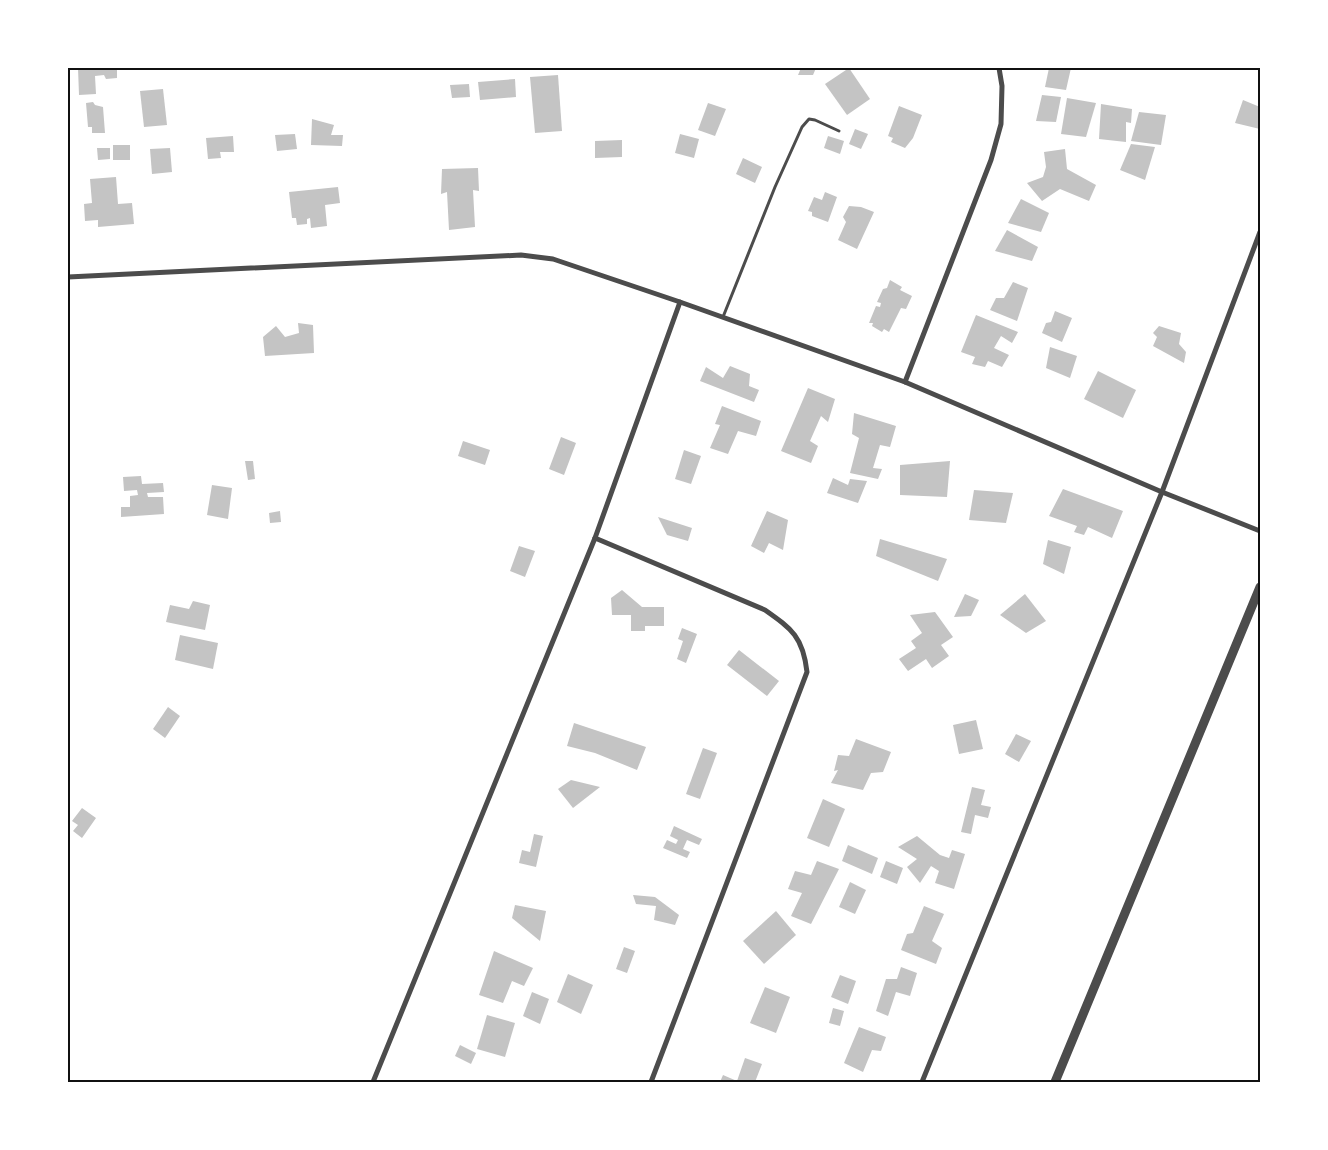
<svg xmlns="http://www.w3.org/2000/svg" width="1328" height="1150" font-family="'Roboto Serif',serif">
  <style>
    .building { fill: #c4c4c4 }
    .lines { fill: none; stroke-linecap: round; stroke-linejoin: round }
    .service { stroke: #4c4c4c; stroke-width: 3 }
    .minor { stroke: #4c4c4c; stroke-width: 5 }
    .tertiary { stroke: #4c4c4c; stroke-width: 9 }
    .neatline { fill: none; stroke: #111; stroke-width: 2 }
  </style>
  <rect width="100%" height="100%" fill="#fff"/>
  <!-- building -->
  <g class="building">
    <polygon points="78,68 117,68 117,78 106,79 104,75 95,76 96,94 79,95"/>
    <polygon points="801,68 816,68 813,75 798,75"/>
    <polygon points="849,68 870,99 847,115 825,84"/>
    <polygon points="1049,68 1071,68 1066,90 1045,87"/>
    <polygon points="558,75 562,131 535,133 530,77"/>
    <polygon points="515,79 516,97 480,100 478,82"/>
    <polygon points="469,84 470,97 452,98 450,85"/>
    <polygon points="163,89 167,125 144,127 140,91"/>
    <polygon points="1042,95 1061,97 1056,122 1036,121"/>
    <polygon points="1067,98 1096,103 1086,137 1061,134"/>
    <polygon points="1243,100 1260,107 1260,129 1235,123"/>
    <polygon points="93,102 95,105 103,107 105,133 92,133 92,127 88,127 86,103"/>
    <polygon points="708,103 726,109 715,136 698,130"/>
    <polygon points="1101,104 1132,109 1131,123 1126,122 1126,142 1099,139"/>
    <polygon points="899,106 922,115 913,138 905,148 891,142 893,138 888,136"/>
    <polygon points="1139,112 1166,115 1161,145 1131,141"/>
    <polygon points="312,119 334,125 331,135 343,135 342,146 311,145"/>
    <polygon points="855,129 868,134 861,149 849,144"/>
    <polygon points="295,134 297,149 277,151 275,135"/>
    <polygon points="680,134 699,139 694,158 675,153"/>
    <polygon points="233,136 234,152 220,152 221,158 208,159 206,138"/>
    <polygon points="828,136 844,141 840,154 824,148"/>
    <polygon points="622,140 622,157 595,158 595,141"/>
    <polygon points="1131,144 1155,147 1145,180 1120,170"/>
    <rect x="113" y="145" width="17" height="15"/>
    <polygon points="97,148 110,148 110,159 98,160"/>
    <polygon points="170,148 172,172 152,174 150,149"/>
    <polygon points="1065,149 1067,169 1096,185 1089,201 1060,189 1042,201 1027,183 1043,177 1046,167 1044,152"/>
    <polygon points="743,158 762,167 755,183 736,174"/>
    <polygon points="478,168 479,191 473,190 475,227 449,230 447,192 441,194 442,169"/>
    <polygon points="116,177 118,204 132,203 134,224 98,227 98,220 85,221 84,204 92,203 90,179"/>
    <polygon points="338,187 340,203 325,205 327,226 311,228 310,218 307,219 307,224 297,225 296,218 292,218 289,192"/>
    <polygon points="825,192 837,197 828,222 812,216 812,212 808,211 814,197 822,200"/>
    <polygon points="1021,199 1049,213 1041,232 1008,223"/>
    <polygon points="849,206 861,207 874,212 857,249 838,240 846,222 843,217"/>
    <polygon points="1007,230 1038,247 1032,261 995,251"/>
    <polygon points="890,280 902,287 900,290 912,296 906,309 901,308 889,332 884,329 882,332 872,326 873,323 869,323 876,306 880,307 881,303 877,302 883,289 887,288"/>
    <polygon points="1013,282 1028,288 1017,321 990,310 996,298 1004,298"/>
    <polygon points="1055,311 1072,318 1062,342 1042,333 1046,323 1051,322"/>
    <polygon points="976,315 1018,332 1012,343 1001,336 994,348 1009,355 1002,367 988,361 985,367 972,364 975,357 961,352"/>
    <polygon points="298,323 313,325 314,353 265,356 263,337 276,326 285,337 299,333"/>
    <polygon points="1159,326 1181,333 1179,344 1186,352 1184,363 1153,346 1157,337 1153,333"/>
    <polygon points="1050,347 1077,356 1070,378 1046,368"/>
    <polygon points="730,366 750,374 749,386 759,390 754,402 700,381 706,367 723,378"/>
    <polygon points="1098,371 1136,390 1123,418 1084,399"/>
    <polygon points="808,388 835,399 828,422 821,416 810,441 818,446 811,463 781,451"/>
    <polygon points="722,406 761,421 756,436 738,431 728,454 710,448 720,425 715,424"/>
    <polygon points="854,413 896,426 890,447 880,445 873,468 882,469 878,479 850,473 859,438 852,434"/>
    <polygon points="561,437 576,443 564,475 549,469"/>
    <polygon points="463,441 490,450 485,465 458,456"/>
    <polygon points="684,450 701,456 691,484 675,479"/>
    <polygon points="245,461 253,461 255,479 248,480"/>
    <polygon points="950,461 947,497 900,495 900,465"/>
    <polygon points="141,476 142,484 163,483 164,492 147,493 148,497 163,497 164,514 121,517 121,507 130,507 130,496 138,495 137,490 124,491 123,477"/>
    <polygon points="833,478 848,485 850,479 867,481 858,503 827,493"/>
    <polygon points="212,485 232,488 228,519 207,515"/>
    <polygon points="1063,489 1123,511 1112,538 1088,527 1084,535 1074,532 1077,526 1049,516"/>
    <polygon points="974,490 1013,493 1006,523 969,520"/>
    <polygon points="280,511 281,522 270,523 269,513"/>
    <polygon points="767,511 788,520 783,550 769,543 764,553 751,546"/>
    <polygon points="658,517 692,528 688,541 667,535"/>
    <polygon points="880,539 947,559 938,581 876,556"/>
    <polygon points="1048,540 1071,547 1064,574 1043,564"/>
    <polygon points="519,546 535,551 525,577 510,571"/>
    <polygon points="622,590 642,607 664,607 664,626 645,626 645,631 631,631 631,615 612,615 611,598"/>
    <polygon points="965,594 979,600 971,616 954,617"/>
    <polygon points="1025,594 1046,621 1026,633 1000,615"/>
    <polygon points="193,601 210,605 205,630 166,622 170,605 189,609"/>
    <polygon points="935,612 953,637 941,645 949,656 932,668 926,659 908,671 899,659 916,648 911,641 922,633 910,615"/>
    <polygon points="682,628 697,634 686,663 677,659 683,641 678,639"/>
    <polygon points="180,635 218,643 213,669 175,660"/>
    <polygon points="739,650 779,681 767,696 727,665"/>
    <polygon points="168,707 180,716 165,738 153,729"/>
    <polygon points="976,720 983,749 959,754 953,725"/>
    <polygon points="574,723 646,747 637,770 595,753 567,746"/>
    <polygon points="1016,734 1031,741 1019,762 1005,754"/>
    <polygon points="856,739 891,752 883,772 871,773 863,790 831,783 838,770 834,771 838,755 849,756"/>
    <polygon points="703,748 717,753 700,799 686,794"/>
    <polygon points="571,780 600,787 573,808 558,789"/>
    <polygon points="972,787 985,790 981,805 991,807 988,818 975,815 971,834 961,832"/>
    <polygon points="823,799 845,809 829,847 807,838"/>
    <polygon points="82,808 96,818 82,838 73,831 78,825 72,821"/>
    <polygon points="674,826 702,839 699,845 687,840 683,849 690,852 687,858 663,848 667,840 676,844 678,840 670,836"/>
    <polygon points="534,834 543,836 536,867 519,863 522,850 530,852"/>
    <polygon points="917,836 940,855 949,858 952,850 965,854 954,889 935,883 939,871 931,866 920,883 907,867 917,859 898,847"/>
    <polygon points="848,845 878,858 872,874 842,861"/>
    <polygon points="817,861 839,869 811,924 791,916 802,893 788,889 795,871 811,875"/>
    <polygon points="886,861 903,868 897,884 880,877"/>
    <polygon points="850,882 866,890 855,914 839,907"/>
    <polygon points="633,895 655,897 679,915 675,925 654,920 656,906 636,904"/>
    <polygon points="515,905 546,911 540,941 512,918"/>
    <polygon points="924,906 944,914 932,941 942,948 936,964 901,950 907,934 913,933"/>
    <polygon points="776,911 796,935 764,964 743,941"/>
    <polygon points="624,947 635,951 627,973 616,969"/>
    <polygon points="494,951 533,968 524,986 512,981 503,1003 479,995"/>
    <polygon points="901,967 917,973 910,996 896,992 888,1016 876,1011 886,979 897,979"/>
    <polygon points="568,974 593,985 581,1014 557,1002"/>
    <polygon points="840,975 856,981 848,1004 831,997"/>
    <polygon points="765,987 790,997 776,1033 750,1023"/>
    <polygon points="532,992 549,999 540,1024 523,1016"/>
    <polygon points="833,1008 844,1011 840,1026 829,1023"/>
    <polygon points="487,1015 515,1023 505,1057 477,1049"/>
    <polygon points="859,1027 886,1037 881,1051 872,1050 863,1072 844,1063"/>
    <polygon points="460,1045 476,1053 471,1064 455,1056"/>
    <polygon points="745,1058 762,1064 755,1082 720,1082 723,1075 737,1081"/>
  </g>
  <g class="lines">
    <!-- service -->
    <polyline class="service" points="723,317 775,187 802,127 809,119 815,120 839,131"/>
    <!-- minor -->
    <g class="minor">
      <polyline points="68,277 521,255 553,259 680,302 905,382 1162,492 1260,531"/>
      <polyline points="905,382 991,160 1001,124 1002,86 999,68"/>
      <path d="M 595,538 L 765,610 C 792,629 803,637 807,672 L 651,1082"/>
      <polyline points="373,1082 595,538 680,302"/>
      <polyline points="922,1082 1162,492 1260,232"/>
    </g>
    <!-- tertiary -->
    <polyline class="tertiary" points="1055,1082 1260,587"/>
  </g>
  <!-- border -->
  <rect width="1328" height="1150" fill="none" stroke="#ffffff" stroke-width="138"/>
  <rect x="69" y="69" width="1190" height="1012" class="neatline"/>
</svg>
